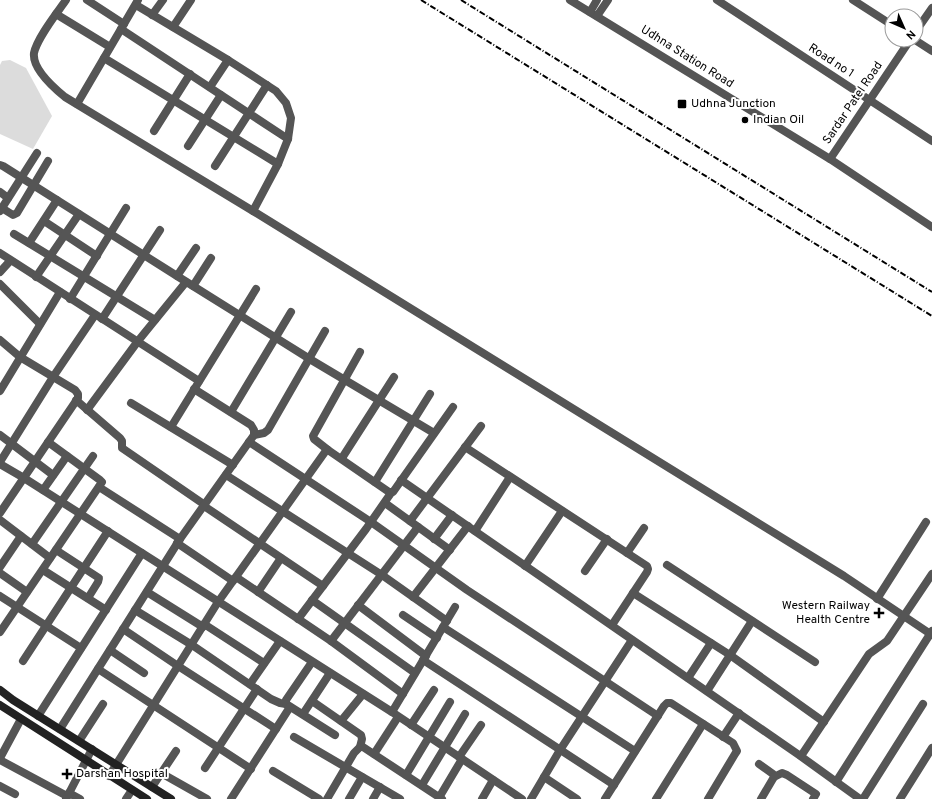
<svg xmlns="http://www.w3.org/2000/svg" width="932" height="799" font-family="Overpass,sans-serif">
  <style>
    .green { fill: #dcdcdc }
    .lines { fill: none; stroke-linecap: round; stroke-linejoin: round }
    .minor { stroke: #555; stroke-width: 8 }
    .tertiary { stroke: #555; stroke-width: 8 }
    .secondary { stroke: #222; stroke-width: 8 }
    .rail { stroke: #000; stroke-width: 2; stroke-dasharray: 6 2 1 2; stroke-linecap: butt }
    .poi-dot { fill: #000; stroke: #fff; stroke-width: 1.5 }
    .labels { text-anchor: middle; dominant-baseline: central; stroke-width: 4; stroke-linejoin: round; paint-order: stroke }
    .street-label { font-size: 12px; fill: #000; stroke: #fff }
    .poi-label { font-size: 12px; fill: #000; stroke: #fff; text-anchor: start }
  </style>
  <rect width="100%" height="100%" fill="#fff"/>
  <!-- green -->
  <polygon class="green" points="10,60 26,68 52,116 33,149 0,134 0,65 2,61"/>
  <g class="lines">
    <!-- minor -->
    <g class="minor">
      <path d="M 66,0 C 57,13 37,38 34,53 C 32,69 54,88 65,97 L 253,211 L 844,576 L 932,635"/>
      <polyline points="87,0 124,24"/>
      <polyline points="717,0 932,141"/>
      <polyline points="853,0 892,25"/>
      <polyline points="136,5 228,60 276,91 286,103 291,118 288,139 278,164 253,211"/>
      <polyline points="56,14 110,47"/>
      <polyline points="152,15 163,0"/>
      <polyline points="173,27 191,0"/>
      <polyline points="121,29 288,139"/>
      <polyline points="916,31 932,8"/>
      <polyline points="915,40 932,51"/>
      <polyline points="104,58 278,164"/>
      <polyline points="210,87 228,60"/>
      <polyline points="77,104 138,0"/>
      <polyline points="154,131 190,74"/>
      <polyline points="188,146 221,95"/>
      <polyline points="830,159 910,40"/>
      <polyline points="0,165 3,166 185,281 313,361 434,433"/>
      <polyline points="215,166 267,85"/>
      <polyline points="0,192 8,198"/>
      <polyline points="2,208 13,215 17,213 48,161"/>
      <polyline points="0,211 37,153"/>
      <polyline points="44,221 97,256"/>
      <polyline points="14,234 155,320"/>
      <polyline points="29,243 57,200"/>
      <polyline points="0,253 199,381"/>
      <polyline points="0,272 10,261"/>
      <polyline points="177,276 196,248"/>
      <polyline points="36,277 79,214"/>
      <polyline points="0,284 40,324"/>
      <polyline points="193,286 211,258"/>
      <polyline points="70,299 126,208"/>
      <polyline points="102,319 160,230"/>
      <polyline points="0,340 20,357 75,390 78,394 78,398 0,513"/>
      <polyline points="360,352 313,436 314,439 328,450 389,492 393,492 453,407"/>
      <polyline points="0,391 60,292"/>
      <polyline points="76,400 120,438 122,441 122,448 205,505"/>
      <polyline points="131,403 233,465"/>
      <polyline points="87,410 138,341 186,282"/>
      <polyline points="231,412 291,312"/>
      <polyline points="171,427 256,289"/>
      <polyline points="0,435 53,475"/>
      <polyline points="254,435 264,433 268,430 325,331"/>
      <polyline points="249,442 371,522 467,590 658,716"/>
      <polyline points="465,447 647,566 648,569 647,572 612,625"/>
      <polyline points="342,458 394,377"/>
      <polyline points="0,462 53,377 95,315"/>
      <polyline points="0,464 24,478 392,712 522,799"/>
      <polyline points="226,475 382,575 447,621"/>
      <polyline points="401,480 799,755 860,799"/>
      <polyline points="375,482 430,394"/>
      <polyline points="99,487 180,539"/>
      <polyline points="43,490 67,456"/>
      <polyline points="385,503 450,550"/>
      <polyline points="204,506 323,586"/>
      <polyline points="0,520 50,558"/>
      <polyline points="410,521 481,426"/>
      <polyline points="475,531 510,477"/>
      <polyline points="434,539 452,515"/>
      <polyline points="177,543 233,581"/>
      <polyline points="32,544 93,456"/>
      <polyline points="56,550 99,578 98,582 88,598"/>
      <polyline points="627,553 644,528"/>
      <polyline points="667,565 815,662"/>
      <polyline points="525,566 562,511"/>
      <polyline points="0,567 21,536"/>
      <polyline points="43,570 106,610"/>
      <polyline points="585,571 607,539"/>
      <polyline points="0,573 27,592"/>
      <polyline points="236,577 331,641 403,694"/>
      <polyline points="147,592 203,627"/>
      <polyline points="258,592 281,558"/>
      <polyline points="633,593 730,655 824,722"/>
      <polyline points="0,596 81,648"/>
      <polyline points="413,597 468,526"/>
      <polyline points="877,599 926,522"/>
      <polyline points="312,600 415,673"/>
      <polyline points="358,605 426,656"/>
      <polyline points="135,610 192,645 271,699 280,703 286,704"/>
      <polyline points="403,615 437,638"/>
      <polyline points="298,619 366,529 391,493"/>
      <polyline points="204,624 264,663"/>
      <polyline points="443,627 635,751"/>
      <polyline points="123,629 178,666 276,729"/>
      <polyline points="0,632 102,482 100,480 48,442"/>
      <polyline points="331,641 418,527"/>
      <polyline points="110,650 144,673"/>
      <polyline points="423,660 614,785"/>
      <polyline points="23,661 108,531"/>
      <polyline points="312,662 286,700 286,704 335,735"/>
      <polyline points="98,669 251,769"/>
      <polyline points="688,678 711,643"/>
      <polyline points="250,684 280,641"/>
      <polyline points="707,691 752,621"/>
      <polyline points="312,701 361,735 362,739 360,747"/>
      <polyline points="392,712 455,607"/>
      <polyline points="303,714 330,673"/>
      <polyline points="38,716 142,553"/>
      <polyline points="341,721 363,694"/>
      <polyline points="411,725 434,690"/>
      <polyline points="60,729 180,539 254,435 254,430 251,425 194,389"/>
      <polyline points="294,737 400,799"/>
      <polyline points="723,737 739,713"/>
      <polyline points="79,741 103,704"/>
      <polyline points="374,754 398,717"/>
      <polyline points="801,756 869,654 887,641 932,574"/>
      <polyline points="459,757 481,725"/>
      <polyline points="0,758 21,719"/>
      <polyline points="0,760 67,796"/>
      <polyline points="759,764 773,774 774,777 761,799"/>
      <polyline points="205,768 257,689"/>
      <polyline points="273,771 319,799"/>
      <polyline points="161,773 207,799"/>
      <polyline points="406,775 450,702"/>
      <polyline points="109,776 218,602 325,452 328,450"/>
      <polyline points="544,777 577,799"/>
      <polyline points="774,777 782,773 787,775 816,794 813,799"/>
      <polyline points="836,782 932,631"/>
      <polyline points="422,785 465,714"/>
      <polyline points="0,786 15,794"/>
      <polyline points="152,787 176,751"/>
      <polyline points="69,793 80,799"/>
      <polyline points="440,796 462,759"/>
      <polyline points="66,799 92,749"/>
      <polyline points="126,799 132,790"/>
      <polyline points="231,799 290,707"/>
      <polyline points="327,799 354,753 360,747 363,747 442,799"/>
      <polyline points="349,799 362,777"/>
      <polyline points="373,799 380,787"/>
      <polyline points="482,799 493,780"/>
      <polyline points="531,799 560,750 632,640"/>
      <polyline points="605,799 664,706 667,703 671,703 733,743 737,751 735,754 708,799"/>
      <polyline points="656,799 703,724"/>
      <polyline points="863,799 923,704"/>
      <polyline points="900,799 932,748"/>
    </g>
    <!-- tertiary -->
    <g class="tertiary">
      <polyline points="570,0 830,159 932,227"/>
      <polyline points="590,12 597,0"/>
      <polyline points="597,16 608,0"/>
    </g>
    <!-- secondary -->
    <g class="secondary">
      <polyline points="0,690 13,700 171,799"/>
      <polyline points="0,705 147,799"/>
    </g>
    <!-- rail -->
    <g class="rail">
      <polyline points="421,0 932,316"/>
      <polyline points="461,0 932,292"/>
    </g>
  </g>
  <!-- markers -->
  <g class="poi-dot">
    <rect x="677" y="99" width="10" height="10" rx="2"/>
    <circle cx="745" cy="120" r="4"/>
    <path d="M877 607h4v4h4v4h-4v4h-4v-4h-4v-4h4z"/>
    <path d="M65 768h4v4h4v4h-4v4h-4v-4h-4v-4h4z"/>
  </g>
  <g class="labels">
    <!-- street labels -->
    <g class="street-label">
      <text transform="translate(687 57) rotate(32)">Udhna Station Road</text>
      <text transform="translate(831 61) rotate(33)">Road no 1</text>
      <text transform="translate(853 103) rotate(-56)">Sardar Patel Road</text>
    </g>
    <!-- poi labels -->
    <g class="poi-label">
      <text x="691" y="104">Udhna Junction</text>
      <text x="753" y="120">Indian Oil</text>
      <text x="870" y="606" text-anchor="end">Western Railway<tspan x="870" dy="14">Health Centre</tspan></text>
      <text x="76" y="774">Darshan Hospital</text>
    </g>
  </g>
  <!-- north arrow -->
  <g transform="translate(904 28) rotate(135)"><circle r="19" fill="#ffffff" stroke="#999999"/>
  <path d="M0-3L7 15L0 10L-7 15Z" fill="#000000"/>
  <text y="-6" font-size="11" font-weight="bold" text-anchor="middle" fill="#000000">N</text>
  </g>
</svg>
